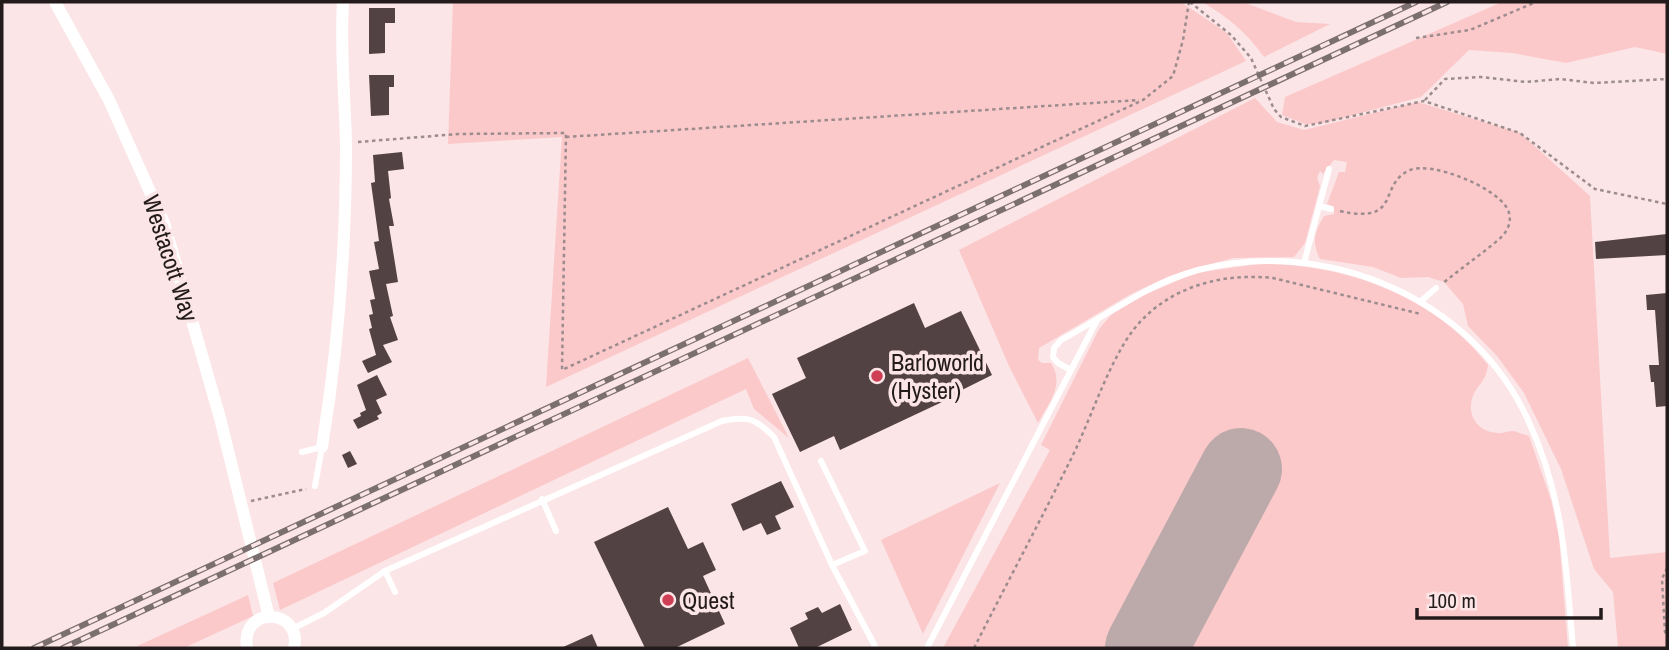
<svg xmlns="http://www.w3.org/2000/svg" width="1669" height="650" font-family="'Archivo Narrow',sans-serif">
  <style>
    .green { fill: #fcc9cb }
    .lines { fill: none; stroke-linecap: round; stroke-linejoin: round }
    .runway { stroke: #bcaaaa; stroke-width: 82 }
    .building { fill: #534243 }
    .path { stroke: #9c8c8d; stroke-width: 2.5; stroke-dasharray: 3.5 3.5; stroke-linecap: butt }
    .service { stroke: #fff; stroke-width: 6 }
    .minor { stroke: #fff; stroke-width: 12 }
    .rail-casing { stroke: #7c6f6f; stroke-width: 6 }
    .rail { stroke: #fbe5e6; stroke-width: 3.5; stroke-dasharray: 10; stroke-linecap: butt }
    .poi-dot { fill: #ce3e55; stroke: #fbe5e6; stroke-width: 2.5 }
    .labels { text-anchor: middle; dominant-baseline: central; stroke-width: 7; stroke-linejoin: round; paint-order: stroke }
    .street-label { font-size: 24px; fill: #231b1b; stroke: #fbe5e6 }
    .poi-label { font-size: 24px; fill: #231b1b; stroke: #fbe5e6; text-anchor: start }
  </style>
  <rect width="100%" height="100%" fill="#fbe5e6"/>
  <!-- green -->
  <g class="green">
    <polygon points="453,2 1181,2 1227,33 1246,61 546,387 562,137 448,144"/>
    <path d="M 1202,2 L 1243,2 L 1296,22 L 1330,24 L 1264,57 C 1247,33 1227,16 1202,2 Z"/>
    <polygon points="1502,2 1667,2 1667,54 1635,47 1566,63 1512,53 1469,50 1421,97 1323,123 1305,124 1282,115 1285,97"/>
    <path d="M 1255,98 L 1277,122 L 1304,130 L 1418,102 L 1520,133 L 1590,196 L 1610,558 L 1667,552 L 1667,648 L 1618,648 L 1613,592 L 1594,569 L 1561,469 L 1524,393 L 1497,356 L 1468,326 L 1463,304 L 1444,282 L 1428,277 L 1401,278 L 1373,267 L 1320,259 C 1311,241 1315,232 1324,216 L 1334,214 L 1334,207 L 1327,204 L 1339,172 L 1345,172 L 1347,162 L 1334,160 L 1323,174 L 1320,171 L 1317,178 L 1320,186 L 1305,243 L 1294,257 L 1233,258 L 1169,276 L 1131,294 L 1039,348 L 1038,360 L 1042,363 L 1051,363 C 1065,385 1049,403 1038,423 L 1009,366 L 959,250 Z"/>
    <path d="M 1259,264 C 1343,263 1435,296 1488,365 C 1486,383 1476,385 1472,399 C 1467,417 1479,432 1497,433 C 1503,434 1508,431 1513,431 C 1518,432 1524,435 1529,436 L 1551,500 L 1559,537 L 1568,648 L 943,648 L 1050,450 L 1041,445 L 1099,329 L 1111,315 L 1144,295 L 1184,278 L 1201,272 Z"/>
    <polygon points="748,358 789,438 754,409 746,389 280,610 273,583"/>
    <polygon points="1000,483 923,634 881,540"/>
    <polygon points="248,595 253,616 184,648 133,648"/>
  </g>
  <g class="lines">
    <!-- runway -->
    <polyline class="runway" points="1146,648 1241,469"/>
  </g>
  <!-- building -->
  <g class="building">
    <polygon points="369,8 395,8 395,23 385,23 385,53 369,54"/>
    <polygon points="369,75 394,75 394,87 389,87 389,115 371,116"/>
    <polygon points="402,152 404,169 388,171 391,198 389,199 394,226 389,226 398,282 386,284 393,316 390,317 398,340 383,345 392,362 368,373 362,361 376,355 369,329 372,328 369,315 373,314 370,300 375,299 369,271 379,269 374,242 379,241 371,183 375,182 373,155"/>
    <polygon points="1667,234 1667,255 1596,259 1595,242"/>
    <polygon points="1667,293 1667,406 1656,407 1654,382 1651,382 1649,365 1659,365 1655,310 1647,310 1646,295"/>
    <polygon points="914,303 925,328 961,311 992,375 956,393 957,395 840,450 834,436 800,452 772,394 806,378 797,358"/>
    <polygon points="377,375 387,395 376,400 382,413 377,416 379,419 358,429 353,420 361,416 360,413 366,410 357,385"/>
    <polygon points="350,451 357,464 348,468 342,455"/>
    <polygon points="781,481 794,507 775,516 781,529 767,535 761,523 743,531 731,504"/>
    <polygon points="668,507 688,549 703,542 716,570 703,576 725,624 675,648 645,648 594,542"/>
    <polygon points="840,604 852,630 815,648 799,648 790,628 808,619 805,613 818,607 822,613"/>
    <polygon points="592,634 598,648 561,648"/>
  </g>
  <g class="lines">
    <!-- path -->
    <g class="path">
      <polyline points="1190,2 1231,35 1251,58 1274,109 1281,117 1305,126 1424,101 1520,133 1595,189 1667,204"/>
      <polyline points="1416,38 1470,30 1536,2"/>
      <polyline points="1425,100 1445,79 1481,77 1526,82 1560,79 1594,83 1667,79"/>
      <polyline points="566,137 1139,100"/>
      <polyline points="358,142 458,134 566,133 562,370 1143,100 1173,76 1183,40 1189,2"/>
      <path d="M 1340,211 C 1403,225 1377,184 1410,170 C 1432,161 1495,187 1507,208 C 1514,221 1507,233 1497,241 C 1479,256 1460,269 1442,284"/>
      <polyline points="251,501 306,489"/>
      <polyline points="1667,568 1662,579 1665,632 1667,636"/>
      <path d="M 974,648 C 1005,587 1038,525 1069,463 C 1089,424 1102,380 1125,342 C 1157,290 1216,272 1273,278 L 1421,314"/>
    </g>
    <!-- service -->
    <g class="service">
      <polyline points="1319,206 1331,209"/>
      <polyline points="1304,263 1329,169"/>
      <polyline points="1420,302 1436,288"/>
      <path d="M 1071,370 L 1058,363 L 1053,357 L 1054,348 L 1061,340 C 1106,316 1147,284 1198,270 C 1326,237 1472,297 1528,420 C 1564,497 1566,566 1573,648"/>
      <polyline points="302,452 322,447 315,486"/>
      <polyline points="821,461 865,551 832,565"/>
      <polyline points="542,499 556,531"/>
      <polyline points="385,571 395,592"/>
      <path d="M 292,629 L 324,613 L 385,571 L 722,421 C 748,416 755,418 774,437 L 832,565 L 876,648"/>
      <polyline points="927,648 1097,320"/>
    </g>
    <!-- minor -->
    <g class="minor">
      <polyline points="55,2 109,100 164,223 220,418 269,617"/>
      <path d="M 322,447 C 339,344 346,249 346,145 C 345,96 340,51 343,2"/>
      <path d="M 247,648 C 240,605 303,608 294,648"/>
    </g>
    <defs>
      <g id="rail">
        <polyline points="34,648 1416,2"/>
        <polyline points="63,648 1447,2"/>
      </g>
    </defs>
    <!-- rail casing -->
    <use href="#rail" class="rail-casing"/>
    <!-- rail -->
    <use href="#rail" class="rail"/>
  </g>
  <!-- markers -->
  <g class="poi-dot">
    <circle cx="877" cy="376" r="7"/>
    <circle cx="668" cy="600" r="7"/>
  </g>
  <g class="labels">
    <!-- street labels -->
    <g class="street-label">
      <text transform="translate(171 258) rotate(72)">Westacott Way</text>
    </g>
    <!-- poi labels -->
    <g class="poi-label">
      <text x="891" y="362">Barloworld<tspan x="891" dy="28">(Hyster)</tspan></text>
      <text x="682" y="600">Quest</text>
    </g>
  </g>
  <!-- border -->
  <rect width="1669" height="650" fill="none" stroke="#231b1b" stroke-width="7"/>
  <!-- scale -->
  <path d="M1417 608v10h184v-10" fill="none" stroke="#231b1b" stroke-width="3.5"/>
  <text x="1428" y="608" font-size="21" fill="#231b1b" stroke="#fbe5e6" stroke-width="5" paint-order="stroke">100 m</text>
</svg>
